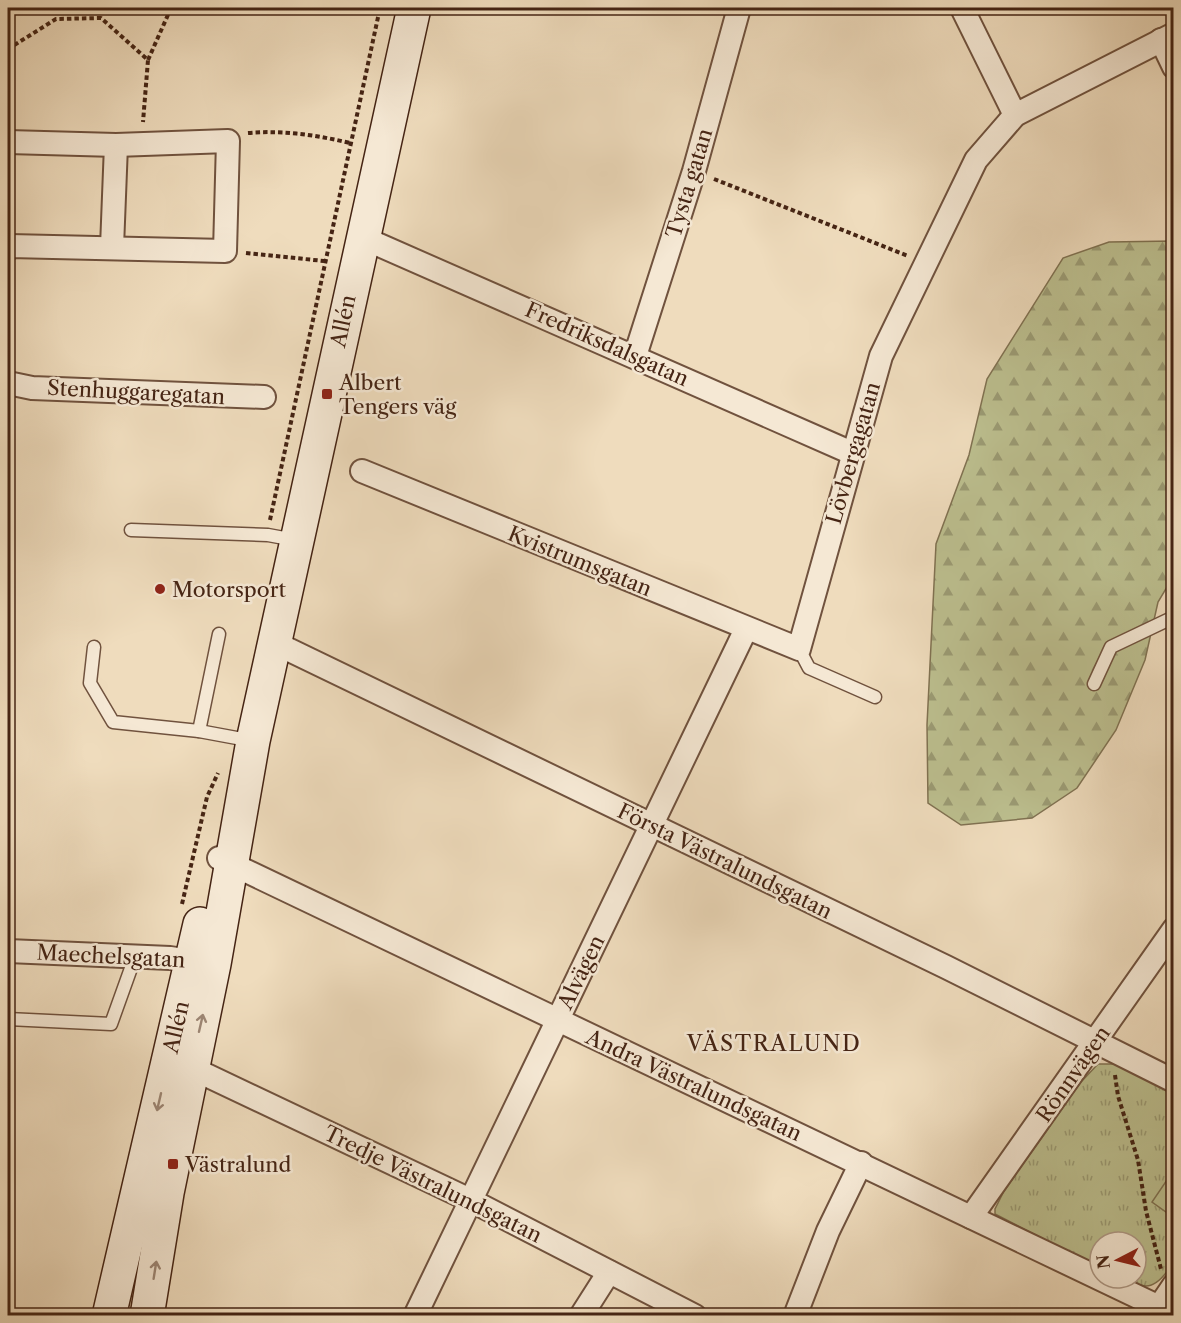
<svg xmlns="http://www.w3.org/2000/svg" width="1181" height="1323" font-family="'Libre Caslon Text',serif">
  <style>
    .grass { fill: url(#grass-tufts); stroke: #807252; stroke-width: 1.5 }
    .forest { fill: url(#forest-firs); stroke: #807252; stroke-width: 1.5 }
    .pitch { fill: #bcbf8f; stroke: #807252; stroke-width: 1.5 }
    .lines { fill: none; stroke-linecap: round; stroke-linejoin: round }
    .lane-casing { stroke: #70523e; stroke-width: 15 }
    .street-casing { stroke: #70523e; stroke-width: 26 }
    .secondary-casing { stroke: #452414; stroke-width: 36 }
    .path { stroke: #452414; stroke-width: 4; stroke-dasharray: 4.5 3; stroke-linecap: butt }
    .lane { stroke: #f5e8d4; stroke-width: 12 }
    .street { stroke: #f5e8d4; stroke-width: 22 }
    .secondary { stroke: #f5e8d4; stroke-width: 33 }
    .oneway { stroke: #9d8674 }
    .poi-dot { fill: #8f2418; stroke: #f5e8d4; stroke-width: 2 }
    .labels { text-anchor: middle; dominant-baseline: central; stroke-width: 5; stroke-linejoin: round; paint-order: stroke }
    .street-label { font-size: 21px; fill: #452414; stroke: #f5e8d4 }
    .poi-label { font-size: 21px; fill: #452414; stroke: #f5e8d4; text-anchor: start }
    .neighbourhood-label { font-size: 22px; letter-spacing: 1.5px; fill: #452414; stroke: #f5e8d4 }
  </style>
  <defs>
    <pattern id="grass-tufts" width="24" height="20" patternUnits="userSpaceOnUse" patternTransform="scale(1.5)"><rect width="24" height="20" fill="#bcbf8f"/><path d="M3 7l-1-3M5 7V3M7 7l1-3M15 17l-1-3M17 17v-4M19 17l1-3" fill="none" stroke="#9b9b74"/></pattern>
    <pattern id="forest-firs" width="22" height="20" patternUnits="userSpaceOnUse" patternTransform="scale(1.5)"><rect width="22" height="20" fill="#bcbf8f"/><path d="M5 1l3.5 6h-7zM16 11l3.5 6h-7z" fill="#9b9b74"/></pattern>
  </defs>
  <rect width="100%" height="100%" fill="#efdcbd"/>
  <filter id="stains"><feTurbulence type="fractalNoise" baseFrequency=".00333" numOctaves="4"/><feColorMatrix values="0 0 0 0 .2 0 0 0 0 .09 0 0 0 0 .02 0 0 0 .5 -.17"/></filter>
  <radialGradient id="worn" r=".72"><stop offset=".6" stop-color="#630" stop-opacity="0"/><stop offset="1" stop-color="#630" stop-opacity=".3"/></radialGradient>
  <!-- grass -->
  <path class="grass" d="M 1098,1064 L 1115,1064 L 1173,1093 L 1173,1264 C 1155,1288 1149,1292 1121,1278 L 1136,1278 L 1136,1242 L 1100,1242 L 1100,1268 L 995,1214 L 995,1209 L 1004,1191 L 1081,1082 Z"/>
  <!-- forest -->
  <polygon class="forest" points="1173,241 1173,577 1158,602 1145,660 1116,730 1077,788 1032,818 961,825 928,803 927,725 936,544 969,455 987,379 1063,258 1109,242"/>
  <!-- pitch -->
  <polygon class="pitch" points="1173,1171 1174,1217 1173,1217 1152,1202"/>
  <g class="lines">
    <defs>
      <g id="lane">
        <polyline points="131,530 268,535 295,540"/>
        <polyline points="94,647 90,683 113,722 199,731 253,741"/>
        <polyline points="799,649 809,668 875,697"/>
        <polyline points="1094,684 1111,647 1174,617"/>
        <polyline points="199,731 219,634"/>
        <polyline points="8,1019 111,1024 135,957"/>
      </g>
      <g id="street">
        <polyline points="962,8 1015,115"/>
        <polyline points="1161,40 1174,67"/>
        <polyline points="8,142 116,145 228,141 225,251 10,246 8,249"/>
        <polyline points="361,237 852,453"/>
        <polyline points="112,247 116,145"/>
        <polyline points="635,356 694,171 739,8"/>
        <polyline points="8,383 32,388 264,397"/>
        <polyline points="362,471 799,649 881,356 976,160 1015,115 1174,34"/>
        <polyline points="275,643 946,967 1174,1081"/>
        <polyline points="219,858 1159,1307 1169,1316"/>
        <polyline points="8,951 170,958 204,963"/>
        <polyline points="181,1063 472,1201 695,1316"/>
        <polyline points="971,1217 1174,929"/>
        <polyline points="416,1314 746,629"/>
        <polyline points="581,1316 609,1272"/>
        <polyline points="795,1316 828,1231 861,1163"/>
        <polyline points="1153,1316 1174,1285"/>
      </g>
      <g id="secondary">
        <polyline points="109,1316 200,924"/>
        <polyline points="147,1316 167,1193 214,964 253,741 414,8"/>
      </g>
    </defs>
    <!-- lane casing -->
    <use href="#lane" class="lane-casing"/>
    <!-- street casing -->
    <use href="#street" class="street-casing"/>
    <!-- secondary casing -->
    <use href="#secondary" class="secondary-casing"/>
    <!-- path -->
    <g class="path">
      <polyline points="8,49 56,19 101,18 148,60 143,122"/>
      <polyline points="148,60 171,8"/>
      <path d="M 248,133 C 283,130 316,135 350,143"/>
      <polyline points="714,179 908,256"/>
      <polyline points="246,253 324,261"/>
      <polyline points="270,520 380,8"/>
      <polyline points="182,904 207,797 218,773"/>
      <polyline points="1115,1075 1118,1096 1138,1160 1146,1211 1161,1269"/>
      <polyline points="202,1313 212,1316"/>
    </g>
    <!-- lane -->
    <use href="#lane" class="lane"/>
    <!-- street -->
    <use href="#street" class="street"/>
    <!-- secondary -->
    <use href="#secondary" class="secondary"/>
  </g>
  <!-- one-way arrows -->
  <defs><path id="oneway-shaft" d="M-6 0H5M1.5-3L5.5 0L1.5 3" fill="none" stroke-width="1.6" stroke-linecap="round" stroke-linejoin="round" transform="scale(1.5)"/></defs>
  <g class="oneway">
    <use href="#oneway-shaft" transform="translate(201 1023) rotate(-77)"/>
    <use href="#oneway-shaft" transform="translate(159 1102) rotate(103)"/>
    <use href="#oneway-shaft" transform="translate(155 1270) rotate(-81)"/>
  </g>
  <!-- markers -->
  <g class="poi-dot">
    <rect x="321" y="388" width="12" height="12" rx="3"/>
    <circle cx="160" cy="589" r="6"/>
    <rect x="167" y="1158" width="12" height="12" rx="3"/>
  </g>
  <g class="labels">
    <!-- street labels -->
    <g class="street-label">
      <text transform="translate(689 183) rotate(-73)">Tysta gatan</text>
      <text transform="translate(343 321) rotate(-78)">Allén</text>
      <text transform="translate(607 344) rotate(24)">Fredriksdalsgatan</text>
      <text transform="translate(136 392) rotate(3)">Stenhuggaregatan</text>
      <text transform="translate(853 453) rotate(-74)">Lövbergagatan</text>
      <text transform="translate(580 561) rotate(22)">Kvistrumsgatan</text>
      <text transform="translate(725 861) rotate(26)">Första Västralundsgatan</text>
      <text transform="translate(111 956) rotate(3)">Maechelsgatan</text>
      <text transform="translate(581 972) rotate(-64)">Alvägen</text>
      <text transform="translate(176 1027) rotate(-77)">Allén</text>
      <text transform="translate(1073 1074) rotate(-55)">Rönnvägen</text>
      <text transform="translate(694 1085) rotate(25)">Andra Västralundsgatan</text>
      <text transform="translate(433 1184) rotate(26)">Tredje Västralundsgatan</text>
    </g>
    <!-- poi labels -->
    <g class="poi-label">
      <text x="339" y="382">Albert<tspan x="339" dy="24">Tengers väg</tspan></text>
      <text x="172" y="589">Motorsport</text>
      <text x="185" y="1164">Västralund</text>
    </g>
    <!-- neighbourhood labels -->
    <g class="neighbourhood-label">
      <text x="774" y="1043">VÄSTRALUND</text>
    </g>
  </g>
  <!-- margin -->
  <rect width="1181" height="1323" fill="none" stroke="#efdcbd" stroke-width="30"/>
  <rect x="9" y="9" width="1163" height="1305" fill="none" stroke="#452414" stroke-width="3"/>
  <rect x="15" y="15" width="1151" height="1293" fill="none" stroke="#452414" stroke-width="1.5"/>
  <!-- north arrow -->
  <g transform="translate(1118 1260) rotate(263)"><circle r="28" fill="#f5e8d4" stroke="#af9a87" stroke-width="1.5"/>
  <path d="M0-4.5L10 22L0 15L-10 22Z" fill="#8f2418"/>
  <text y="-9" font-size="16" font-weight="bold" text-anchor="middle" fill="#452414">N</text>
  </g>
  <rect width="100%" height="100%" filter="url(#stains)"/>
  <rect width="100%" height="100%" fill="url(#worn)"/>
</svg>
